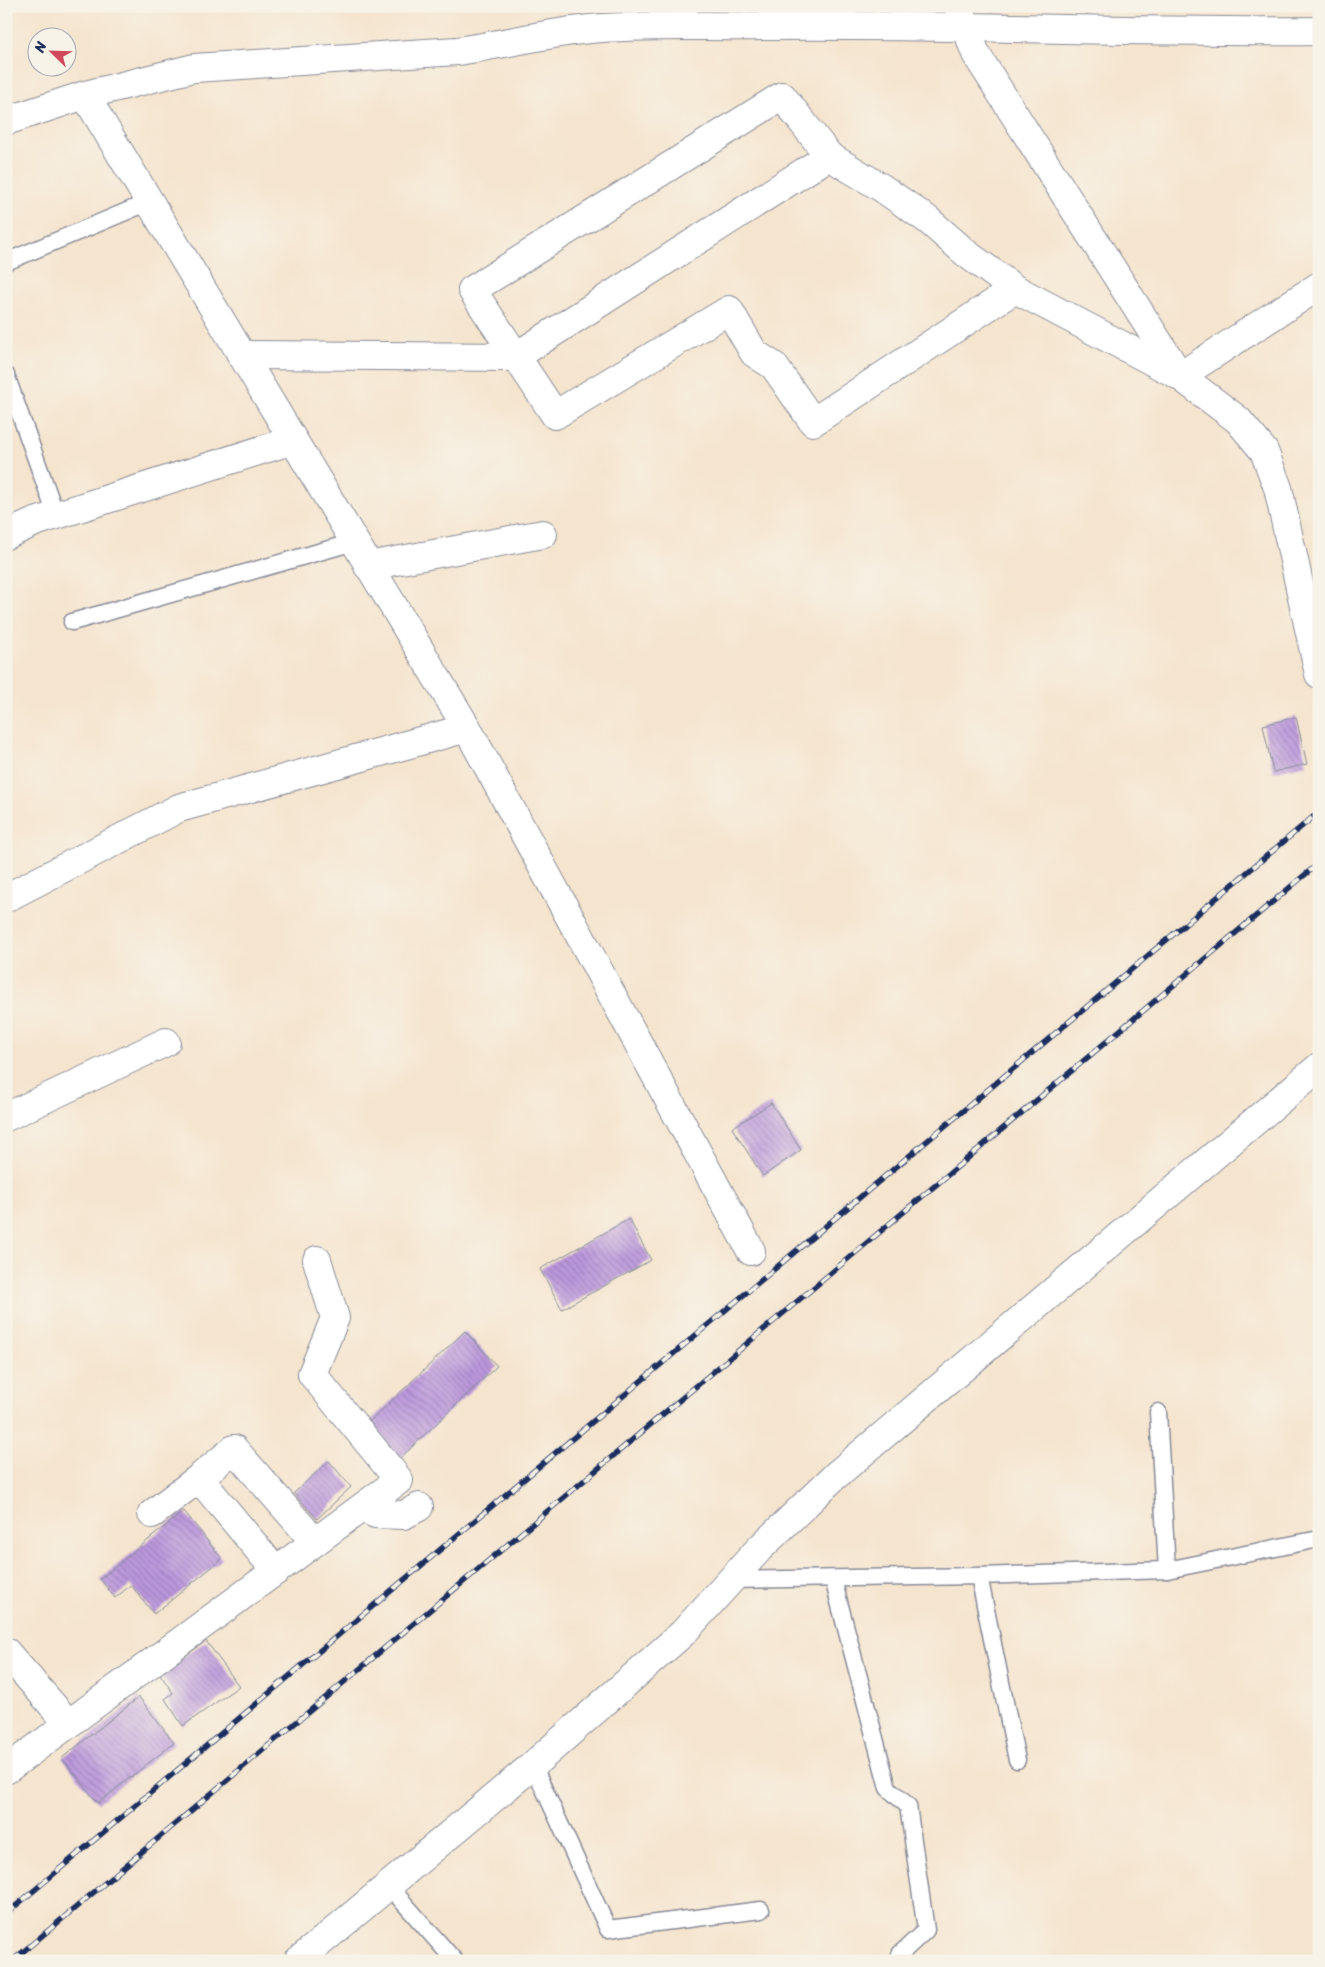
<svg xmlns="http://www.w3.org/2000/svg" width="1325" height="1967" font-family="Sriracha,sans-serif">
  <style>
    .building { fill: url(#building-back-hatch) }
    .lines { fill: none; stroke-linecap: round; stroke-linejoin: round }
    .service-casing { stroke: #888a96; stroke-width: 19 }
    .minor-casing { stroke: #888a96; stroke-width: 30 }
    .service { stroke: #fff; stroke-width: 16 }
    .minor { stroke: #fff; stroke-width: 28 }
    .rail-casing { stroke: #1b2f5e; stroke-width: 5.5 }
    .rail { stroke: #f7f3e8; stroke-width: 4; stroke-dasharray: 11; stroke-linecap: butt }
  </style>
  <defs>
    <pattern id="building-back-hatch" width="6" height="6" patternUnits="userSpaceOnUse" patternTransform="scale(1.25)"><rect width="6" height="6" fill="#bb97dc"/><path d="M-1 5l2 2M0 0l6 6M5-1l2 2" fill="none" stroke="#977cb6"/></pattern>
  </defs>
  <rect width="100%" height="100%" fill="#f7f3e8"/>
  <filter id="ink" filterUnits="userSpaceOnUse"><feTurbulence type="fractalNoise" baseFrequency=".02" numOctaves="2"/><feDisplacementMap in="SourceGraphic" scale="10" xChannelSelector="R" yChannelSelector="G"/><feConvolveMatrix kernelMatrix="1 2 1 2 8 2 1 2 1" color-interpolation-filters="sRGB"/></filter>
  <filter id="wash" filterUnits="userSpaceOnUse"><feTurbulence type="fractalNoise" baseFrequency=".0096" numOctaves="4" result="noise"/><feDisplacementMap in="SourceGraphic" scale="20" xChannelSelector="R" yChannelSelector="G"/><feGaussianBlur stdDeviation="1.12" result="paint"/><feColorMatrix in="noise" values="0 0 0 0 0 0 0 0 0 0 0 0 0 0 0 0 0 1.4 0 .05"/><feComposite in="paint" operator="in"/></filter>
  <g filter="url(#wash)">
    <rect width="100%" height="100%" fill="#f5e4ce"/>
    <g id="blocks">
      <!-- building -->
      <g class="building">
        <polygon points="1296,717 1307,764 1273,772 1263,725"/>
        <polygon points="771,1103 801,1150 763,1176 732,1128"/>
        <polygon points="629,1219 651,1260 562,1309 540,1269"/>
        <polygon points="465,1331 497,1366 397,1461 364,1427"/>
        <polygon points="329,1461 351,1487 317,1519 294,1493"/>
        <polygon points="184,1511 222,1559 154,1614 131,1585 115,1598 100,1579"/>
        <polygon points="206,1641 239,1686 183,1726 165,1699 173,1693 160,1674"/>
        <polygon points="139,1697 174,1743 98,1803 62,1758"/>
      </g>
    </g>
  </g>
  <g filter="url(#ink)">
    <use href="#blocks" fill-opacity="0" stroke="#888a96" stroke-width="1"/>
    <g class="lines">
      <defs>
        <g id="service">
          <polyline points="684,6 698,27"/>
          <polyline points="6,262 149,202"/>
          <polyline points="6,375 56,515"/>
          <polyline points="72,622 354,542"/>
          <polyline points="1158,1412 1167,1570"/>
          <polyline points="979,1576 1167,1570 1319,1539"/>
          <polyline points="833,1579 888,1788 908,1806 926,1930 900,1954 900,1961"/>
          <polyline points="730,1580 979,1576 1017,1760"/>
          <polyline points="533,1765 608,1929 761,1910"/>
          <polyline points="388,1885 455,1961"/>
        </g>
        <g id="minor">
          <polyline points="958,6 976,54 1180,376 1238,420 1264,451 1278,488 1319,674"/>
          <polyline points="85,95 467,728 751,1251"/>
          <path d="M 6,121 L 85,95 L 194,68 L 457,51 C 502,45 545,33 590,29 C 647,24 706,27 763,26 C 948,24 1134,33 1319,31"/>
          <polyline points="1015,289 813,422 774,366 754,353 729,310 555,415 472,290 782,96 829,156 882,188 928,220 967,254 1015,289 1180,376 1319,286"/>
          <polyline points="241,355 515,357 829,156"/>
          <polyline points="6,535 35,522 293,440"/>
          <polyline points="368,566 543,534"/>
          <polyline points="6,898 179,808 467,728"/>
          <polyline points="6,1117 166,1042"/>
          <polyline points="363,1507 375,1514 404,1515 419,1507"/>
          <polyline points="152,1514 199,1478"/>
          <polyline points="276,1571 199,1478 234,1449 315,1542"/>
          <polyline points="6,1652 69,1724"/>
          <polyline points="6,1770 399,1480 312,1374 335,1318 317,1260"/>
          <polyline points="298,1961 533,1765 683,1633 759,1549 835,1476 1319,1067"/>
        </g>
      </defs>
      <!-- service casing -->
      <use href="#service" class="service-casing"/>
      <!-- minor casing -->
      <use href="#minor" class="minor-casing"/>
      <!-- service -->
      <use href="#service" class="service"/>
      <!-- minor -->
      <use href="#minor" class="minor"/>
      <defs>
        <g id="rail">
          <polyline points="6,1914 1319,812"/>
          <polyline points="12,1961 1319,863"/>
        </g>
      </defs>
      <!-- rail casing -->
      <use href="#rail" class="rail-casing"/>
      <!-- rail -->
      <use href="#rail" class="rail"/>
    </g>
  </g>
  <!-- margin -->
  <rect width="1325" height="1967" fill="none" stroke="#f7f3e8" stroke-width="25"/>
  <!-- north arrow -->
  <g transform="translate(52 52) rotate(293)"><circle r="24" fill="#f7f3e8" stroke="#9fa5b1"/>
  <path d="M0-4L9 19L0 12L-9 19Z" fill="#d1495b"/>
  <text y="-8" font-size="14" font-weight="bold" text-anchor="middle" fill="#1b2f5e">N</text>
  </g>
</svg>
